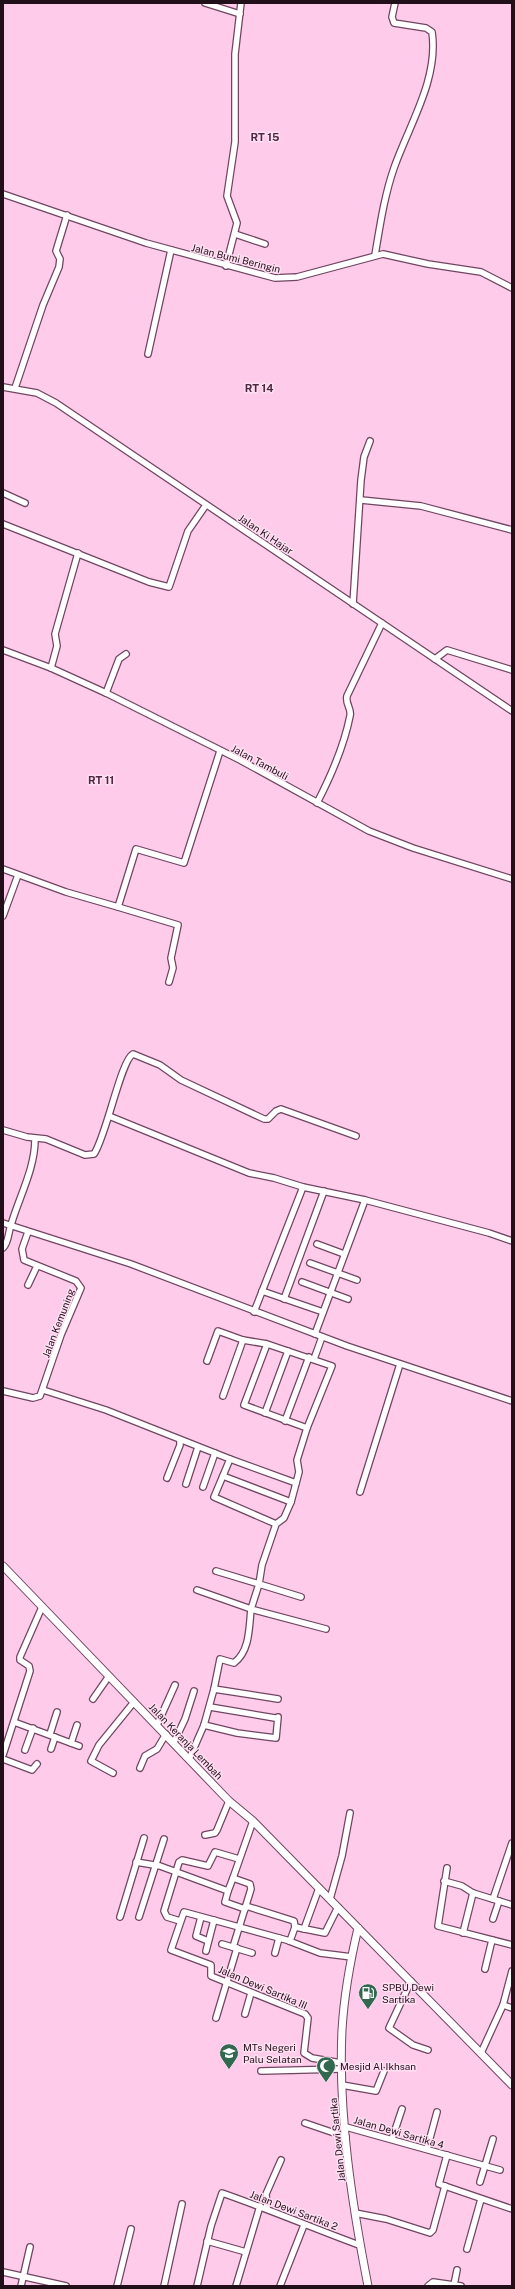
<svg xmlns="http://www.w3.org/2000/svg" width="515" height="2289" font-family="'Public Sans',sans-serif">
  <style>
    .lines { fill: none; stroke-linecap: round; stroke-linejoin: round }
    .minor-casing { stroke: #704561; stroke-width: 8 }
    .major-casing { stroke: #704561; stroke-width: 9 }
    .minor { stroke: #fff; stroke-width: 5.5 }
    .major { stroke: #fff; stroke-width: 7 }
    .labels { text-anchor: middle; dominant-baseline: central; stroke-width: 3; stroke-linejoin: round; paint-order: stroke }
    .street-label { font-size: 10px; fill: #210f1a; stroke: #ffdff2 }
    .poi-label { font-size: 10px; fill: #210f1a; stroke: #ffdff2; text-anchor: start }
    .neighbourhood-label { font-size: 11px; font-weight: bold; fill: #4f2742; stroke: #ffdff2 }
  </style>
  <rect width="100%" height="100%" fill="#fecbea"/>
  <g class="lines">
    <defs>
      <g id="minor">
        <polyline points="205,3 240,14"/>
        <polyline points="3,194 146,243 275,278 297,277 383,254 428,264 481,272 512,288"/>
        <polyline points="235,234 265,244"/>
        <path d="M 375,255 C 380,226 384,197 394,168 C 409,125 439,79 432,32 L 426,28 L 394,23 L 392,17 L 395,3"/>
        <polyline points="226,266 237,223 227,196 235,142 235,54 241,3"/>
        <polyline points="148,354 171,250"/>
        <polyline points="3,387 37,393 56,403 512,711"/>
        <polyline points="15,388 43,305 59,267 60,259 56,251 67,215"/>
        <polyline points="3,493 25,503"/>
        <polyline points="361,500 421,506 512,530"/>
        <polyline points="3,524 149,582 169,587 188,531 206,505"/>
        <polyline points="353,604 361,480 364,457 370,441"/>
        <polyline points="3,650 51,668 106,693 240,760 369,831 413,848 512,879"/>
        <polyline points="435,659 447,650 512,670"/>
        <polyline points="51,668 57,646 55,634 78,553"/>
        <polyline points="106,693 119,659 126,654"/>
        <path d="M 317,803 C 331,776 344,746 350,716 C 352,709 345,704 347,696 L 382,623"/>
        <polyline points="3,869 66,892 118,907 136,849 184,863 220,751"/>
        <polyline points="118,907 178,925 171,958 173,968 169,982"/>
        <polyline points="3,916 18,875"/>
        <polyline points="109,1116 249,1173 274,1178 303,1187 365,1200 489,1233 512,1241"/>
        <path d="M 3,1130 L 27,1137 L 46,1139 L 85,1155 L 94,1154 C 106,1137 121,1060 133,1054 L 160,1065 L 181,1080 L 264,1119 L 268,1119 L 276,1111 L 281,1109 L 356,1136"/>
        <polyline points="3,1223 131,1264 347,1346 512,1401"/>
        <polyline points="317,1244 344,1254"/>
        <path d="M 3,1248 C 9,1242 8,1233 11,1225 C 19,1197 35,1169 35,1139"/>
        <polyline points="310,1263 357,1280"/>
        <polyline points="302,1282 348,1299"/>
        <polyline points="28,1285 37,1266"/>
        <polyline points="262,1291 323,1312"/>
        <polyline points="284,1299 324,1191"/>
        <polyline points="254,1312 303,1187"/>
        <polyline points="315,1334 365,1200"/>
        <polyline points="314,1359 322,1337"/>
        <polyline points="207,1361 218,1331 243,1340 267,1344 332,1366 307,1428 244,1405 267,1344"/>
        <polyline points="43,1390 106,1410 230,1459 214,1497 276,1524"/>
        <polyline points="3,1391 33,1398 40,1396 61,1335 81,1288 76,1281 24,1260 22,1249 28,1232"/>
        <polyline points="223,1396 243,1340"/>
        <polyline points="265,1413 288,1351"/>
        <polyline points="285,1421 309,1357"/>
        <polyline points="230,1459 296,1483"/>
        <polyline points="223,1476 291,1502"/>
        <polyline points="167,1478 180,1445 180,1440"/>
        <polyline points="186,1484 198,1447"/>
        <polyline points="203,1487 215,1453"/>
        <polyline points="360,1492 400,1364"/>
        <polyline points="216,1571 259,1584 251,1609 326,1629"/>
        <path d="M 197,1590 L 251,1609 C 249,1628 250,1651 234,1663 L 220,1659 L 214,1689"/>
        <polyline points="301,1597 259,1584 262,1565 276,1524 284,1518 291,1502 299,1472 297,1460 307,1428"/>
        <polyline points="93,1699 109,1676"/>
        <polyline points="210,1707 275,1718"/>
        <polyline points="14,1722 79,1746"/>
        <polyline points="157,1725 175,1685"/>
        <polyline points="204,1725 237,1733 276,1738 278,1717"/>
        <polyline points="50,1734 57,1712"/>
        <polyline points="174,1742 185,1719 194,1691"/>
        <polyline points="71,1743 77,1725"/>
        <polyline points="51,1749 55,1737"/>
        <polyline points="25,1750 33,1728"/>
        <polyline points="3,1755 30,1671 29,1666 20,1660 20,1657 42,1607"/>
        <polyline points="190,1757 204,1725 214,1689 278,1699"/>
        <polyline points="3,1759 32,1770 37,1764"/>
        <polyline points="140,1768 145,1756 157,1749 166,1734"/>
        <polyline points="113,1773 91,1761 99,1745 134,1702"/>
        <polyline points="205,1835 215,1833 217,1830 229,1801"/>
        <polyline points="136,1862 160,1866 228,1891 225,1902 245,1909"/>
        <polyline points="447,1868 438,1926 512,1945"/>
        <polyline points="444,1881 462,1886 473,1893 512,1905"/>
        <polyline points="228,1891 233,1878"/>
        <polyline points="330,1899 342,1856 350,1813"/>
        <polyline points="493,1899 512,1843"/>
        <polyline points="246,1906 294,1921 295,1927 290,1941 184,1912 171,1950 211,1965 211,1976 305,2014 308,2018 304,2053 312,2058 341,2063"/>
        <polyline points="120,1917 144,1838"/>
        <polyline points="139,1917 164,1839"/>
        <polyline points="201,1917 196,1936 208,1941"/>
        <polyline points="493,1919 499,1901"/>
        <polyline points="180,1921 167,1917 164,1911 179,1862 182,1860 208,1866 215,1852 239,1859"/>
        <polyline points="295,1927 325,1933 338,1907"/>
        <polyline points="304,1929 319,1888"/>
        <polyline points="463,1933 473,1893"/>
        <polyline points="289,1941 320,1953 352,1957"/>
        <polyline points="222,1944 252,1953"/>
        <polyline points="233,1947 251,1889 250,1884 233,1878 253,1821"/>
        <polyline points="206,1951 214,1920"/>
        <polyline points="275,1953 279,1938"/>
        <polyline points="485,1969 492,1940"/>
        <polyline points="411,1981 389,2028 413,2045 428,2050"/>
        <polyline points="503,2005 512,2008"/>
        <polyline points="245,2014 251,1993"/>
        <polyline points="216,2018 237,1948"/>
        <polyline points="481,2053 503,2005 512,1971"/>
        <polyline points="261,2071 341,2069"/>
        <polyline points="342,2085 376,2091 384,2071"/>
        <polyline points="305,2123 346,2137"/>
        <polyline points="346,2127 500,2170"/>
        <polyline points="392,2139 402,2109"/>
        <polyline points="427,2149 437,2112"/>
        <polyline points="447,2155 439,2184 512,2209"/>
        <polyline points="480,2182 493,2139"/>
        <polyline points="267,2208 266,2194 281,2160"/>
        <polyline points="355,2213 386,2219 430,2233 433,2230 445,2186"/>
        <polyline points="207,2241 246,2252"/>
        <polyline points="467,2249 481,2199"/>
        <polyline points="3,2272 66,2286"/>
        <polyline points="454,2285 457,2270"/>
        <polyline points="21,2286 30,2247"/>
        <polyline points="117,2286 131,2229"/>
        <polyline points="164,2286 182,2204"/>
        <path d="M 197,2286 L 211,2226 L 222,2193 C 268,2209 313,2228 359,2245"/>
        <polyline points="236,2286 260,2206"/>
        <polyline points="280,2286 304,2225"/>
        <polyline points="428,2286 433,2282 461,2286"/>
      </g>
      <g id="major">
        <polyline points="3,1566 229,1801 253,1821 512,2085"/>
        <path d="M 358,1928 C 350,1962 344,1996 342,2030 C 338,2114 352,2204 368,2286"/>
      </g>
    </defs>
    <!-- minor casing -->
    <use href="#minor" class="minor-casing"/>
    <!-- major casing -->
    <use href="#major" class="major-casing"/>
    <!-- minor -->
    <use href="#minor" class="minor"/>
    <!-- major -->
    <use href="#major" class="major"/>
  </g>
  <!-- icons -->
  <defs>
    <symbol id="fuel-pin" viewBox="-11 -11 22 30"><path d="M0 17L-7.5 6A9.5 9.5 0 1 1 7.5 6Z" fill="#32684f" stroke="#ffdff2"/><path d="M-5.5-6h7V0h2V4h1.3V-2.5L3-4.5l.8-.8L6-3V5H2.5V1h-1V6h-7ZM-4.2-4.7v3.2H.2V-4.7Z" fill="#fff"/></symbol>
    <symbol id="school-pin" viewBox="-11 -11 22 30"><path d="M0 17L-7.5 6A9.5 9.5 0 1 1 7.5 6Z" fill="#32684f" stroke="#ffdff2"/><path d="M0-5L7-2L0 1L-7-2ZM-4 1L0 2.5L4 1V4Q0 6-4 4Z" fill="#fff"/></symbol>
    <symbol id="mosque-pin" viewBox="-11 -11 22 30"><path d="M0 17L-7.5 6A9.5 9.5 0 1 1 7.5 6Z" fill="#32684f" stroke="#ffdff2"/><path d="M3.5-4.9A6 6 0 1 0 3.5 4.9A5 5 0 1 1 3.5-4.9Z" fill="#fff"/></symbol>
  </defs>
  <g fill-rule="evenodd">
    <use href="#fuel-pin" x="357" y="1982" width="22" height="30"/>
    <use href="#school-pin" x="218" y="2042" width="22" height="30"/>
    <use href="#mosque-pin" x="315" y="2055" width="22" height="30"/>
  </g>
  <g class="labels">
    <!-- street labels -->
    <g class="street-label">
      <text transform="translate(236 258) rotate(14)">Jalan Bumi Beringin</text>
      <text transform="translate(266 534) rotate(34)">Jalan Ki Hajar</text>
      <text transform="translate(260 762) rotate(28)">Jalan Tambuli</text>
      <text transform="translate(58 1323) rotate(-69)">Jalan Kemuning</text>
      <text transform="translate(186 1741) rotate(46)">Jalan Keranja Lembah</text>
      <text transform="translate(263 1987) rotate(23)">Jalan Dewi Sartika III</text>
      <text transform="translate(399 2132) rotate(16)">Jalan Dewi Sartika 4</text>
      <text transform="translate(337 2140) rotate(-96)">Jalan Dewi Sartika</text>
      <text transform="translate(294 2210) rotate(21)">Jalan Dewi Sartika 2</text>
    </g>
    <!-- poi labels -->
    <g class="poi-label">
      <text x="382" y="1987">SPBU Dewi<tspan x="382" dy="12">Sartika</tspan></text>
      <text x="243" y="2047">MTs Negeri<tspan x="243" dy="12">Palu Selatan</tspan></text>
      <text x="340" y="2066">Mesjid Al Ikhsan</text>
    </g>
    <!-- neighbourhood labels -->
    <g class="neighbourhood-label">
      <text x="265" y="137">RT 15</text>
      <text x="259" y="388">RT 14</text>
      <text x="101" y="780">RT 11</text>
    </g>
  </g>
  <!-- border -->
  <rect width="515" height="2289" fill="none" stroke="#210f1a" stroke-width="8"/>
</svg>
